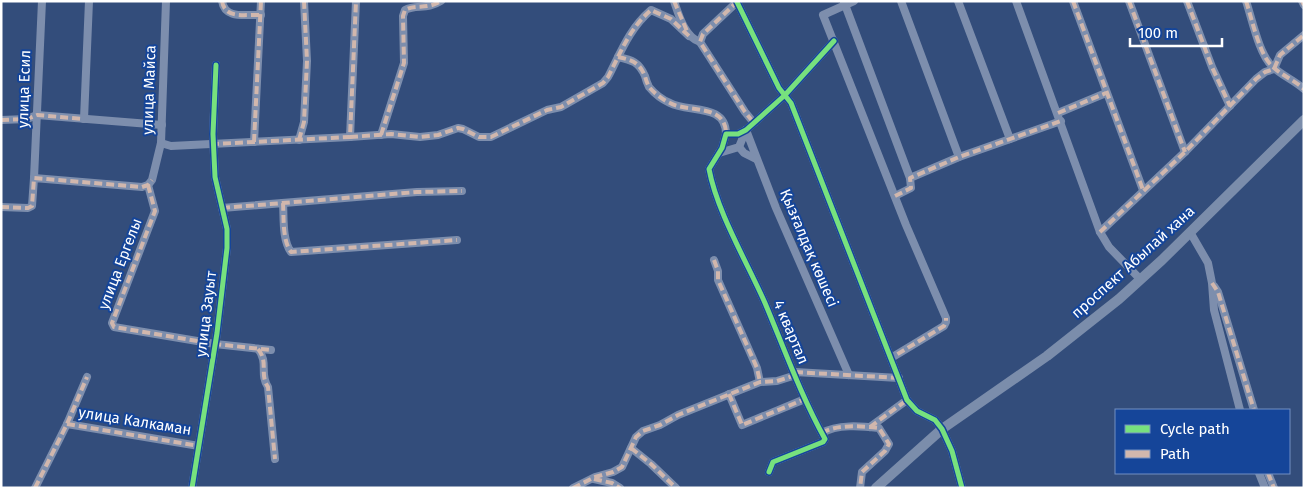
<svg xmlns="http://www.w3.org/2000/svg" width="1305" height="489" font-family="'Fira Sans',sans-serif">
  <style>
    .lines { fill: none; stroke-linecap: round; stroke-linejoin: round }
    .minor { stroke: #7d8ead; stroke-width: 8 }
    .major { stroke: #7b8dab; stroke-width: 10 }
    .quiet { stroke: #d1b7ad; stroke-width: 4; stroke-dasharray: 8 4; stroke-linecap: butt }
    .cycleway-casing { stroke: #154599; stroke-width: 8 }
    .cycleway { stroke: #77e17e; stroke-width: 5 }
    .labels { text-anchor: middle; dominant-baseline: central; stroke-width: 4; stroke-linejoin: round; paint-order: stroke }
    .street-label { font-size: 15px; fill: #fff; stroke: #154599 }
  </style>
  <rect width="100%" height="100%" fill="#334d7b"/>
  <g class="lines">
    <!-- minor -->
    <g class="minor">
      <path d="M 222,1 C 225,20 246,14 261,15"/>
      <path d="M 674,1 C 679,16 685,37 700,42"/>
      <polyline points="738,1 703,34 700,42 745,112 754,123"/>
      <polyline points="854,1 823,15 906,225 946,318 946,322 944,326 891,358"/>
      <polyline points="901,1 959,157"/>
      <polyline points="958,1 1010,139"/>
      <polyline points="1016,1 1100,232 1109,247 1140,279"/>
      <polyline points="1073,1 1143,190"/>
      <polyline points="1129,1 1185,152"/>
      <polyline points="1187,1 1212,67 1230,106"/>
      <path d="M 1246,1 C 1252,19 1259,54 1272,66 C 1281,75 1294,80 1304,89"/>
      <polyline points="1302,1 1304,5"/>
      <polyline points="737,2 779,88 791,103 907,400 917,411 935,420 942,429 952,451 962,488"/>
      <polyline points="844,2 910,178"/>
      <path d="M 618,57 C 632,60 639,62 645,76 C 646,80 647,83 649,87 C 654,93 663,100 670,103 C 688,113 726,103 726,134"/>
      <polyline points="1058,113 1106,93"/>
      <polyline points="84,119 89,1"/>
      <polyline points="1,120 27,119 37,115 162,125"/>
      <polyline points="746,130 776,208 849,375"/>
      <path d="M 381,135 L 404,63 L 403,16 L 405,10 C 416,4 427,10 441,1"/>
      <path d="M 350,137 L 391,134 L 420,137 L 438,135 L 458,128 L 463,129 L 479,137 L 491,137 L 547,110 L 561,107 L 603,83 L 608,77 C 621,52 629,29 651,10 L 671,19 L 689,36"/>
      <polyline points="299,140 304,122 307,61 304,1"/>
      <polyline points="254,142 261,1"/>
      <polyline points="161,143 171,146 350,137 356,1"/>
      <polyline points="739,147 744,153 756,159"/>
      <polyline points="719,153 739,147 746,130"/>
      <polyline points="34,178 42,1"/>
      <polyline points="148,185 155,211 112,323 114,327 215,344 271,350"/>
      <polyline points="895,196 911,188 910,178 959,157 1061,121"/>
      <path d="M 283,203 C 284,217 282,240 291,252 L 457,240"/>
      <polyline points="1,207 28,208 32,206 34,178 142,187 148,185 152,180 161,143 166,1"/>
      <polyline points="222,208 417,192 462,191"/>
      <polyline points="1100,232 1185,152 1256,79 1265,72 1274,69 1280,55 1304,35"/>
      <polyline points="1190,232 1208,263 1212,283 1214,310 1240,410"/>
      <polyline points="714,260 718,271 718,280 757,368 760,382"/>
      <polyline points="1214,286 1218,292 1254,410"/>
      <path d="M 258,349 C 269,362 259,374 268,387 L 275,459"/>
      <polyline points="795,372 899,378"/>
      <polyline points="729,394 742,425 805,399"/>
      <polyline points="67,424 199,446"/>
      <polyline points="870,427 907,400"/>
      <path d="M 822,433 C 837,424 861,426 879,428 L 889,444 L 885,451 L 862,472 L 860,488"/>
      <polyline points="631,448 651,464 676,488"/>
      <path d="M 769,472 L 773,462 L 823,442 L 825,439 C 801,396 784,348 765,303 C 747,262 717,212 709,169 L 722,148 L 726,134 L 738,134 L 746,130 L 785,95 L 834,41"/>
      <polyline points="1259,473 1265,488"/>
      <polyline points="1268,473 1274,488"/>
      <polyline points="594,479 612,483 620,488"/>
      <polyline points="35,488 67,424 87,377"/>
      <polyline points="192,488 217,333 227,248 227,229 215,177 213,134 216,65"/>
      <polyline points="573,488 595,477 613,472 622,467 636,437 643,431 660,425 678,415 740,390 760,382 777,381 796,375"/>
    </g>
    <!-- major -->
    <polyline class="major" points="876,488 942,429 1047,356 1119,299 1162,260 1304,120"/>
    <!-- quiet -->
    <g class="quiet">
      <path d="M 222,1 C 225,20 246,14 261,15"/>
      <polyline points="674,1 687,31"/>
      <polyline points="738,1 703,34 700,42 745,112 754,123"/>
      <polyline points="1073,1 1143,190"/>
      <polyline points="1129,1 1185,152"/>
      <polyline points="1187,1 1212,67 1230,106"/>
      <path d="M 1246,1 C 1252,19 1259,54 1272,66 C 1281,75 1294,80 1304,89"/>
      <polyline points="1302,1 1304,5"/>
      <path d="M 618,57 C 632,60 639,62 645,76 C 646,80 647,83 649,87 C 654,93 663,100 670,103 C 688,113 726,103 726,134"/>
      <polyline points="1058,113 1106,93"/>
      <polyline points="1,120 27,119 37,115 84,119"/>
      <path d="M 381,135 L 404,63 L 403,16 L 405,10 C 416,4 427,10 441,1"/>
      <path d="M 350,137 L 391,134 L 420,137 L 438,135 L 458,128 L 463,129 L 479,137 L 491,137 L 547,110 L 561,107 L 603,83 L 608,77 C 621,52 629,29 651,10 L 671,19 L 689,36"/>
      <polyline points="299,140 304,122 307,61 304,1"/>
      <polyline points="214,141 214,144 350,137 356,1"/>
      <polyline points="254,142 261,1"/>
      <polyline points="148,185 155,211 112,323 114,327 215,344 271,350"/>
      <polyline points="895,196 911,188 910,178 959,157 1061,121"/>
      <path d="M 283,203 C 284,217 282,240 291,252 L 457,240"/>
      <polyline points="1,207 28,208 32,206 34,178 142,187 148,185 152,180"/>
      <polyline points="222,208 417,192 462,191"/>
      <polyline points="1100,232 1185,152 1256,79 1265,72 1274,69 1280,55 1304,35"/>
      <polyline points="714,260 718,271 718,280 757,368 760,382"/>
      <polyline points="1212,283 1218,292 1254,410"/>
      <path d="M 258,349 C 269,362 259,374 268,387 L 275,459"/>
      <polyline points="893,362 891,358 944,326 946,322 946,318"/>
      <polyline points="795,372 899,378"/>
      <polyline points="729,394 742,425 805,399"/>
      <polyline points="67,424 199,446"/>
      <polyline points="870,427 907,400"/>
      <path d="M 822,433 C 837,424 861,426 879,428 L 889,444 L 885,451 L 862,472 L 860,488"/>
      <polyline points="631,448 651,464 676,488"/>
      <polyline points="1268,473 1274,488"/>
      <polyline points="594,479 612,483 620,488"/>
      <polyline points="35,488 67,424 87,377"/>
      <polyline points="573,488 595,477 613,472 622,467 636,437 643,431 660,425 678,415 740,390 760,382 777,381 796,375"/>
    </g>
    <defs>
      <g id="cycleway">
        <polyline points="737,2 779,88 791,103 907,400 917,411 935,420 942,429 952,451 962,488"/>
        <path d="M 769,472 L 773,462 L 823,442 L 825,439 C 801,396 784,348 765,303 C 747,262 717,212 709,169 L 722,148 L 726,134 L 738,134 L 746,130 L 785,95 L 834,41"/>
        <polyline points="192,488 217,333 227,248 227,229 215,177 213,134 216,65"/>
      </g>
    </defs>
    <!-- cycleway casing -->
    <use href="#cycleway" class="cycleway-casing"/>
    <!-- cycleway -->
    <use href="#cycleway" class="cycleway"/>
  </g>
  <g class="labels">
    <!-- street labels -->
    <g class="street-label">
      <text transform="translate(24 89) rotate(-88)">улица Есил</text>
      <text transform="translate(149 90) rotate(-88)">улица Майса</text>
      <text transform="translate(809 248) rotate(67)">Қызғалдақ көшесі</text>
      <text transform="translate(1133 262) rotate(-42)">проспект Абылай хана</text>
      <text transform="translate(120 264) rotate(-69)">улица Ергелы</text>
      <text transform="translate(206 314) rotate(-83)">улица Зауыт</text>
      <text transform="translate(791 332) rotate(67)">4 квартал</text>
      <text transform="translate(135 421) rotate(9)">улица Калкаман</text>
    </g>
  </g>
  <!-- border -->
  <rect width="1305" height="489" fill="none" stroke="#ffffff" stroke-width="5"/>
  <!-- legend -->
  <rect x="1115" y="409" width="175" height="65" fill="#154599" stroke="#738fc2"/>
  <rect x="1125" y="425" width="25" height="8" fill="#77e17e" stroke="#738fc2"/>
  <text x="1160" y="434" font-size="15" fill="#ffffff">Cycle path</text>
  <rect x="1125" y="450" width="25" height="8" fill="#d1b7ad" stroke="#738fc2"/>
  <text x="1160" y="459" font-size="15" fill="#ffffff">Path</text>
  <!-- scale -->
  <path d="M1130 38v8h92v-8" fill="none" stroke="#ffffff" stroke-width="2.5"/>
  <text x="1138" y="38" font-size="15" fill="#ffffff" stroke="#154599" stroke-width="4" paint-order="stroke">100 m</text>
</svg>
